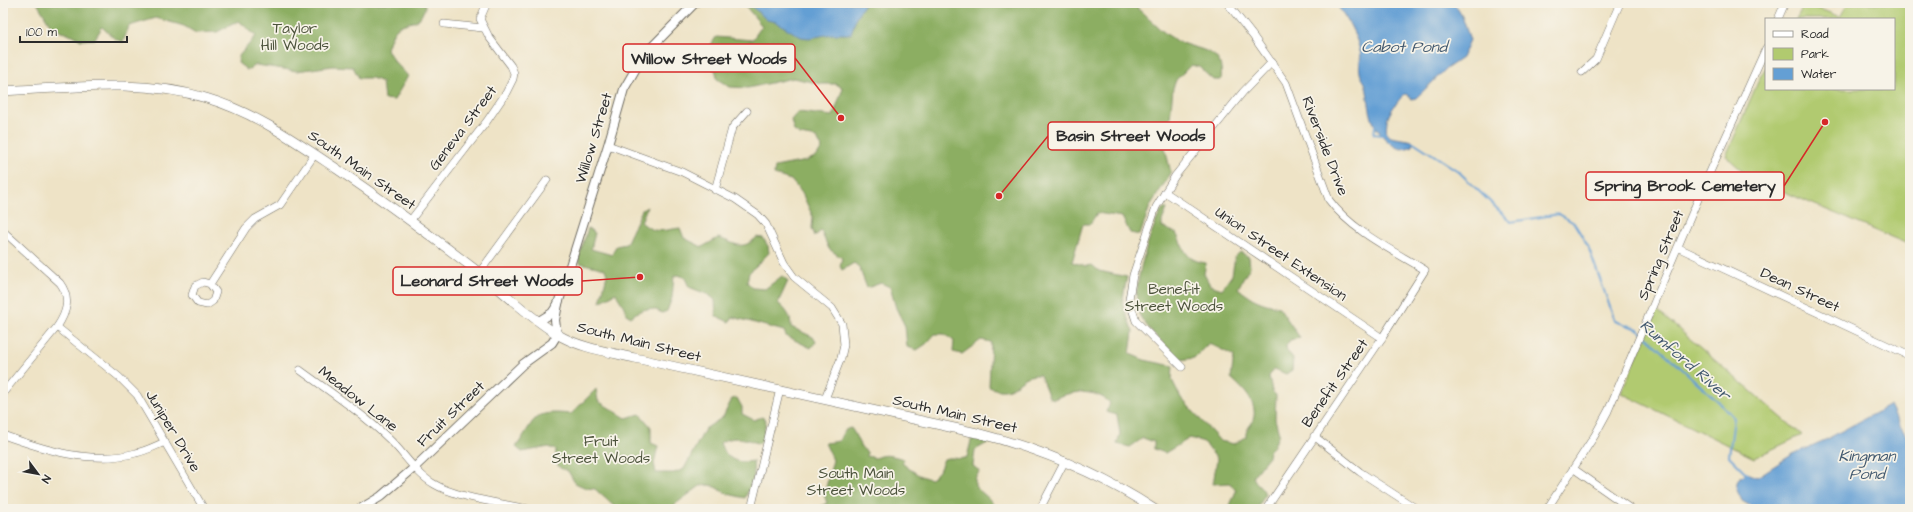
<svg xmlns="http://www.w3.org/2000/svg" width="1913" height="512" font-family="'Architects Daughter',sans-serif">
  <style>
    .green { fill: #b1ca6f; stroke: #6e7a4d }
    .forest { fill: #8cae62; stroke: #5c6c46 }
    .water { fill: #649fd4; stroke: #486580 }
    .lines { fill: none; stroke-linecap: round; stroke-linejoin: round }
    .stream { stroke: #649fd4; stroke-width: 2 }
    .minor-casing { stroke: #6f6b61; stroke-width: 8 }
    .tertiary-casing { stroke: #6f6b61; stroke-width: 10 }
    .secondary-casing { stroke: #6f6b61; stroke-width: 10 }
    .minor { stroke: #fff; stroke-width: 7 }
    .tertiary { stroke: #fff; stroke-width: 8 }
    .secondary { stroke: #fff; stroke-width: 9 }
    .labels { text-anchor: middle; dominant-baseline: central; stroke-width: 3.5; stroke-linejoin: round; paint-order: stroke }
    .park-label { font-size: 15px; fill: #4c533c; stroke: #f7f3e8 }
    .street-label { font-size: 15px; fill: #2b2b2b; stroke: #f7f3e8 }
    .water-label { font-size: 16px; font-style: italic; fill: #42596f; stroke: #f7f3e8 }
    .leader { fill: none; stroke: #d62828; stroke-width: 1.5 }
    .callout-dot { fill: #d62828; stroke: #f7f3e8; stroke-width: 1.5 }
    .callout { fill: #f7f3e8; stroke: #d62828; stroke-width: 1.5 }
    .callout-label { font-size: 16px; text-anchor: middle; font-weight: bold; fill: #2b2b2b }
  </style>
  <rect width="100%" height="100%" fill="#f7f3e8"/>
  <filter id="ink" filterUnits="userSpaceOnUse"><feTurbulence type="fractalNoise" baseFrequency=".025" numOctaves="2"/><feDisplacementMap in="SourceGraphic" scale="8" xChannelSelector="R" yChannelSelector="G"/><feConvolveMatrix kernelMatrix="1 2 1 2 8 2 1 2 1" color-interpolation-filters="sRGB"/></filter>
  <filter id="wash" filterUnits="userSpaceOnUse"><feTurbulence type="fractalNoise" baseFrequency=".012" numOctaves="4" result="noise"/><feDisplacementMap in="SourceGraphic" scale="16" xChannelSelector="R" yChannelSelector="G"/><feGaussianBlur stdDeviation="0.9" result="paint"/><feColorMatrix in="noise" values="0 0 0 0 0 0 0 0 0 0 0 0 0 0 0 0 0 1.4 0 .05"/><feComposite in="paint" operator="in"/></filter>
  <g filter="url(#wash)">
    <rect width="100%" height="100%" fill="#eee3c6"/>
    <!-- green -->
    <g class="green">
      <polygon points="1805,3 1840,17 1848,3 1910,3 1910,245 1749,177 1726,156 1760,77 1766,67 1766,89 1894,89 1894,19 1796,19"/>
      <polygon points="1657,311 1675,326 1802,435 1754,458 1621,393"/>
    </g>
    <!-- forest -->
    <g class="forest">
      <path d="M 37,3 L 424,3 C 426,7 425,8 423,12 C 418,26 405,20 396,29 C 392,33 389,43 387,49 L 393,60 L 408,76 L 394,100 L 384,99 L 382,82 L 372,78 L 359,78 L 353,67 L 333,66 L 297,71 L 256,65 L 247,70 L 238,63 L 239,56 L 256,36 L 239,21 L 217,32 L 196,33 L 184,26 L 156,18 L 129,26 L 123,42 L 115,39 L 102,27 L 95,39 L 81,40 L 73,35 L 61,32 L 51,26 Z"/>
      <path d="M 743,3 L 1137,3 L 1138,9 C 1150,19 1160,31 1174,39 C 1194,52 1226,45 1221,80 L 1213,80 L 1199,67 L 1191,65 L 1176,80 L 1173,88 L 1170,119 L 1153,121 L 1141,130 L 1141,136 C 1148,141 1157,143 1165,148 L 1171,173 L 1150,206 L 1140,235 L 1130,233 L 1122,217 L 1097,213 L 1090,224 L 1083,224 L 1072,262 L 1086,266 L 1092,265 L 1099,271 L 1127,277 L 1122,303 L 1133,332 L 1130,354 L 1144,360 L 1173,366 L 1172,380 L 1181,398 L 1220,441 L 1234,444 L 1246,437 C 1245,430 1250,427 1253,420 C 1259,403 1242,388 1231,378 L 1234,356 L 1209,343 L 1194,358 L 1180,360 C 1168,347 1147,330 1139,314 C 1129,293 1151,227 1163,208 L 1167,209 L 1162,221 L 1162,227 L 1176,233 C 1185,250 1185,260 1206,263 L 1204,274 L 1210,285 L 1222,289 L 1232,275 L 1235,257 L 1240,252 L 1249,257 L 1250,267 L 1238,288 C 1250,299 1263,304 1279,307 L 1300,338 L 1290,340 L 1286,346 L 1287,351 L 1293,358 L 1292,370 L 1286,374 L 1275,369 L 1269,376 L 1272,391 L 1276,395 L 1275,419 L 1279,434 L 1274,446 L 1269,451 L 1268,457 L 1253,476 C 1255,485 1263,485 1265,495 L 1257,509 L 1229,508 L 1236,491 L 1230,483 L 1213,484 L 1217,459 L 1204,442 L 1190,438 L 1165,453 L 1154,449 L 1154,442 L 1143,438 L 1130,447 L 1117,444 L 1120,434 L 1117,415 L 1106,412 L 1110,403 C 1096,389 1072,390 1054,399 L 1049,397 L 1040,375 C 1016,373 1018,399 989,387 L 991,342 L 981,340 L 962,354 L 953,352 L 954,341 L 944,334 L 935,334 L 926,344 L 917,350 L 907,347 L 905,326 L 896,308 L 890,287 L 881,283 L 867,288 L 859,267 L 854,263 L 842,270 L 840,266 L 842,258 L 829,249 L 821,231 L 815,236 L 812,228 L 813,217 L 802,193 L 791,180 L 774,175 L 775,167 L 806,161 L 817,156 L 822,148 L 817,138 L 800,135 L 794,131 L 791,120 L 798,112 L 833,116 L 843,88 L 836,84 L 822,84 L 793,78 L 748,88 L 730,87 L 717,79 L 716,72 L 712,66 L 714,53 L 711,45 L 716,37 L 752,40 L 762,26 Z"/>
      <path d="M 647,207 L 641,222 C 655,235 664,230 680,228 L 684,238 L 702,247 L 718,238 C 736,243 741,252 757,237 L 763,238 L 768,246 L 769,253 L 749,273 L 747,282 L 753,288 L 765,289 L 782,276 L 788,281 L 778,303 C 786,310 791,315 791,327 L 813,337 L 816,342 L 811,348 L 786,336 L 784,331 L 733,317 L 729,322 L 716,316 L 715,300 L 709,295 L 689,287 L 685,278 L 679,275 L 674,276 L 672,298 L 667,311 L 662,313 C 651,306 640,309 631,317 L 626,314 C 625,305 619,301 616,293 L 600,302 L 607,275 L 605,269 L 580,263 L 578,259 L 588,228 L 595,233 L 591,249 L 612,255 L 616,246 L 626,244 L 642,210 Z"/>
      <path d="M 596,389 L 598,401 L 626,418 L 640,414 L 651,427 L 651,443 L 658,446 L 654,463 L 656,473 L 674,473 L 684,469 L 705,429 L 723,417 L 732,399 L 737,398 L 742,407 L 742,414 L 754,420 L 762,417 L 766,420 L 763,439 L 759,444 C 746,438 732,435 720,443 C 726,459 736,464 753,461 L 754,477 L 745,498 L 728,494 L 711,485 L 700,486 L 674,505 L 673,509 L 617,509 L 595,489 L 586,488 L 575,483 L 568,471 L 560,468 L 555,461 L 556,450 L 549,447 L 522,452 L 516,447 C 537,418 530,410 571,414 Z"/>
      <path d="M 851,428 C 858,437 858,447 867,452 L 867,456 L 875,458 C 885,453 893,456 904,459 L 902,463 C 911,470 919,477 931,479 L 939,471 L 944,459 C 952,456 960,461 967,457 L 972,437 L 989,442 L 975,450 L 973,466 L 980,471 L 975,478 L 975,486 C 983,495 991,497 995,509 L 821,509 L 821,506 L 827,503 L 824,495 L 833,460 L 825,443 L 839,441 C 842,435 843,429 851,428 Z"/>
    </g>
    <!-- water -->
    <g class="water">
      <polygon points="748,3 865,3 856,18 851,34 832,34 809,38 801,37 776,22 767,20"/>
      <path d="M 1335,3 L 1454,3 L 1462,16 L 1470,40 L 1462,58 L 1446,69 L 1416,98 L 1412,99 L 1406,94 L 1403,95 C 1393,108 1384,117 1387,134 L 1391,137 L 1413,141 L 1412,146 C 1402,151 1397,149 1390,143 C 1368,125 1371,111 1366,86 C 1365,81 1360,77 1360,72 C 1358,65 1362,59 1360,51 C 1356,33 1347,18 1335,3 Z"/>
      <polygon points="1890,405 1900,426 1910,441 1910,509 1756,509 1742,501 1736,488 1738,479 1746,473 1757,477 1793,454 1825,440"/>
    </g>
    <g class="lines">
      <!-- stream -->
      <g class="stream">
        <polyline points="1375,126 1374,134 1382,135"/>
        <polyline points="1412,141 1458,171 1511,222 1559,214 1574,223 1588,246 1615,321 1638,329 1721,404 1734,418 1729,456 1748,475"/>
      </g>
    </g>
  </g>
  <g filter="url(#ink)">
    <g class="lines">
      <defs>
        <g id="minor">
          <path d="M 1227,3 L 1253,36 L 1286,83 L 1329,200 C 1352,231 1392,250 1425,270 L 1382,338 L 1266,509"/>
          <polyline points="1778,19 1785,3"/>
          <polyline points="444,24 483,28"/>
          <polyline points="1582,72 1596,59 1620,3"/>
          <polyline points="608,145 682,172 735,199 758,215 766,224 784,263 794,277 832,308 842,324 844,345 841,358 825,399"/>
          <polyline points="715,190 732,128 747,111"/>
          <polyline points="1165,192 1382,338"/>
          <polyline points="410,221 487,121 506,93 513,79 514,73 511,66 489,37 480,19 487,3"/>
          <path d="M 3,231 L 60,283 C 71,298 67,312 57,327 L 3,393"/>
          <polyline points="1679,248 1910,356"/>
          <polyline points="479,273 547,180"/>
          <polyline points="210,284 203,282 195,286 192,295 198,303 207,305 213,301 216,292 210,284 246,228 255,219 280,205 315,154"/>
          <polyline points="57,327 119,377 137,395 204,509"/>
          <polyline points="1182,367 1136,321 1129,299 1133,275 1156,207 1175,176 1243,92 1272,62"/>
          <path d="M 300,370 C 330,392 362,413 389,439 C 404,453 416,474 434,484 C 457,498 502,503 528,509"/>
          <path d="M 3,435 C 45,450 91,465 136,453 C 146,451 155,446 165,442"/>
          <polyline points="1314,436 1360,472 1417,509"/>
          <polyline points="1574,469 1631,509"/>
          <polyline points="751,509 780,389"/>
          <polyline points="1040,509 1065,461"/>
          <polyline points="1547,509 1595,435 1608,411 1705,183 1766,48"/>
        </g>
        <g id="tertiary">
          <polyline points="558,304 608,145 624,89 643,56 695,3"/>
          <polyline points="360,509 380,497 415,467 523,364 552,343 557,335 555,320 558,304 552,313 539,321"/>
        </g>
        <path id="secondary" d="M 3,91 C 70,88 140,78 206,98 C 254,112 295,141 337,169 C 386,202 434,238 481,274 C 506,294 530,318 557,334 C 579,348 610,352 635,358 L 977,433 C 1040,449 1099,473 1154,509"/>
      </defs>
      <!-- minor casing -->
      <use href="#minor" class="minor-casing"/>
      <!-- tertiary casing -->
      <use href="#tertiary" class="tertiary-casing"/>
      <!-- secondary casing -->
      <use href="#secondary" class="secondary-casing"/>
      <!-- minor -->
      <use href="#minor" class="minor"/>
      <!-- tertiary -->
      <use href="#tertiary" class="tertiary"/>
      <!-- secondary -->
      <use href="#secondary" class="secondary"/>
    </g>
  </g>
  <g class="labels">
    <!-- park labels -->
    <g class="park-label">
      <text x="295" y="28">Taylor<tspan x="295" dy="17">Hill Woods</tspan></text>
      <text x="1174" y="289">Benefit<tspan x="1174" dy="17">Street Woods</tspan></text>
      <text x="601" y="441">Fruit<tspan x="601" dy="17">Street Woods</tspan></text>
      <text x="856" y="473">South Main<tspan x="856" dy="17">Street Woods</tspan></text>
    </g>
    <!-- street labels -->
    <g class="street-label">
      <text transform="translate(463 128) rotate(-53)">Geneva Street</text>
      <text transform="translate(594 138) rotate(-73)">Willow Street</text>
      <text transform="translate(1325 146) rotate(69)">Riverside Drive</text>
      <text transform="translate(362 170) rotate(35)">South Main Street</text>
      <text transform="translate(1281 254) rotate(34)">Union Street Extension</text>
      <text transform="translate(1661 255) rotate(-67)">Spring Street</text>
      <text transform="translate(1800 290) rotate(25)">Dean Street</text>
      <text transform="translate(639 342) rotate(14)">South Main Street</text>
      <text transform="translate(1335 383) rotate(-55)">Benefit Street</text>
      <text transform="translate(358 399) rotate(38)">Meadow Lane</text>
      <text transform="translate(451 414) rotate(-44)">Fruit Street</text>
      <text transform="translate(955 414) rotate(13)">South Main Street</text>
      <text transform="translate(173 431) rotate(59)">Juniper Drive</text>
    </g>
    <!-- water labels -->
    <g class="water-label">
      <text x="1404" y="47">Cabot Pond</text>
      <text transform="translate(1685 360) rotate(41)">Rumford River</text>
      <text x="1867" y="456">Kingman<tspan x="1867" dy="18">Pond</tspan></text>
    </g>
  </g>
  <!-- callouts -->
  <path class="leader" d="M841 118L795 58M999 196L1048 136M1825 122L1784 186M640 277L582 281"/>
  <g class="callout-dot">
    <circle cx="841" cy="118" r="4"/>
    <circle cx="999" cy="196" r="4"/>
    <circle cx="1825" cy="122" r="4"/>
    <circle cx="640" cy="277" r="4"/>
  </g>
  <g class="callout">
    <rect x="623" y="44" width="172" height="28" rx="4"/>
    <rect x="1048" y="122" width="166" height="28" rx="4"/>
    <rect x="1586" y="172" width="198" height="28" rx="4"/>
    <rect x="393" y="267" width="189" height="28" rx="4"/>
  </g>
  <g class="callout-label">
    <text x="709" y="64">Willow Street Woods</text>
    <text x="1131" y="141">Basin Street Woods</text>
    <text x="1685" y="191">Spring Brook Cemetery</text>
    <text x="487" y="286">Leonard Street Woods</text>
  </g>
  <!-- margin -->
  <rect width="1913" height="512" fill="none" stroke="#f7f3e8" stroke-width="16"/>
  <!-- legend -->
  <rect x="1765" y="18" width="130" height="72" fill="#f7f3e8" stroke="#a5a39c"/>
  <rect x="1773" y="31" width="20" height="6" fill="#ffffff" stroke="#a5a39c"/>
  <text x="1801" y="38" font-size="12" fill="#2b2b2b">Road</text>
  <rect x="1773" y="48" width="20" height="12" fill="#b1ca6f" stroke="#a5a39c"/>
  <text x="1801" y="58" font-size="12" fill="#2b2b2b">Park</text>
  <rect x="1773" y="68" width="20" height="12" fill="#649fd4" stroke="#a5a39c"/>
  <text x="1801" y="78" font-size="12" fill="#2b2b2b">Water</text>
  <!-- north arrow -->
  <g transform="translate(38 474) rotate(122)" stroke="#f7f3e8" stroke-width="3" paint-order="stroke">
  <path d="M0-3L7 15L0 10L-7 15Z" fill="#2b2b2b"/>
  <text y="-6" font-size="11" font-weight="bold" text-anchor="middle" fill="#2b2b2b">N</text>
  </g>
  <!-- scale -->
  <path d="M20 36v6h107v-6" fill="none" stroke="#2b2b2b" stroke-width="2"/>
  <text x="26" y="36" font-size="12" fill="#2b2b2b" stroke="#f7f3e8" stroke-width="3" paint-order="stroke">100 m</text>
</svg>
